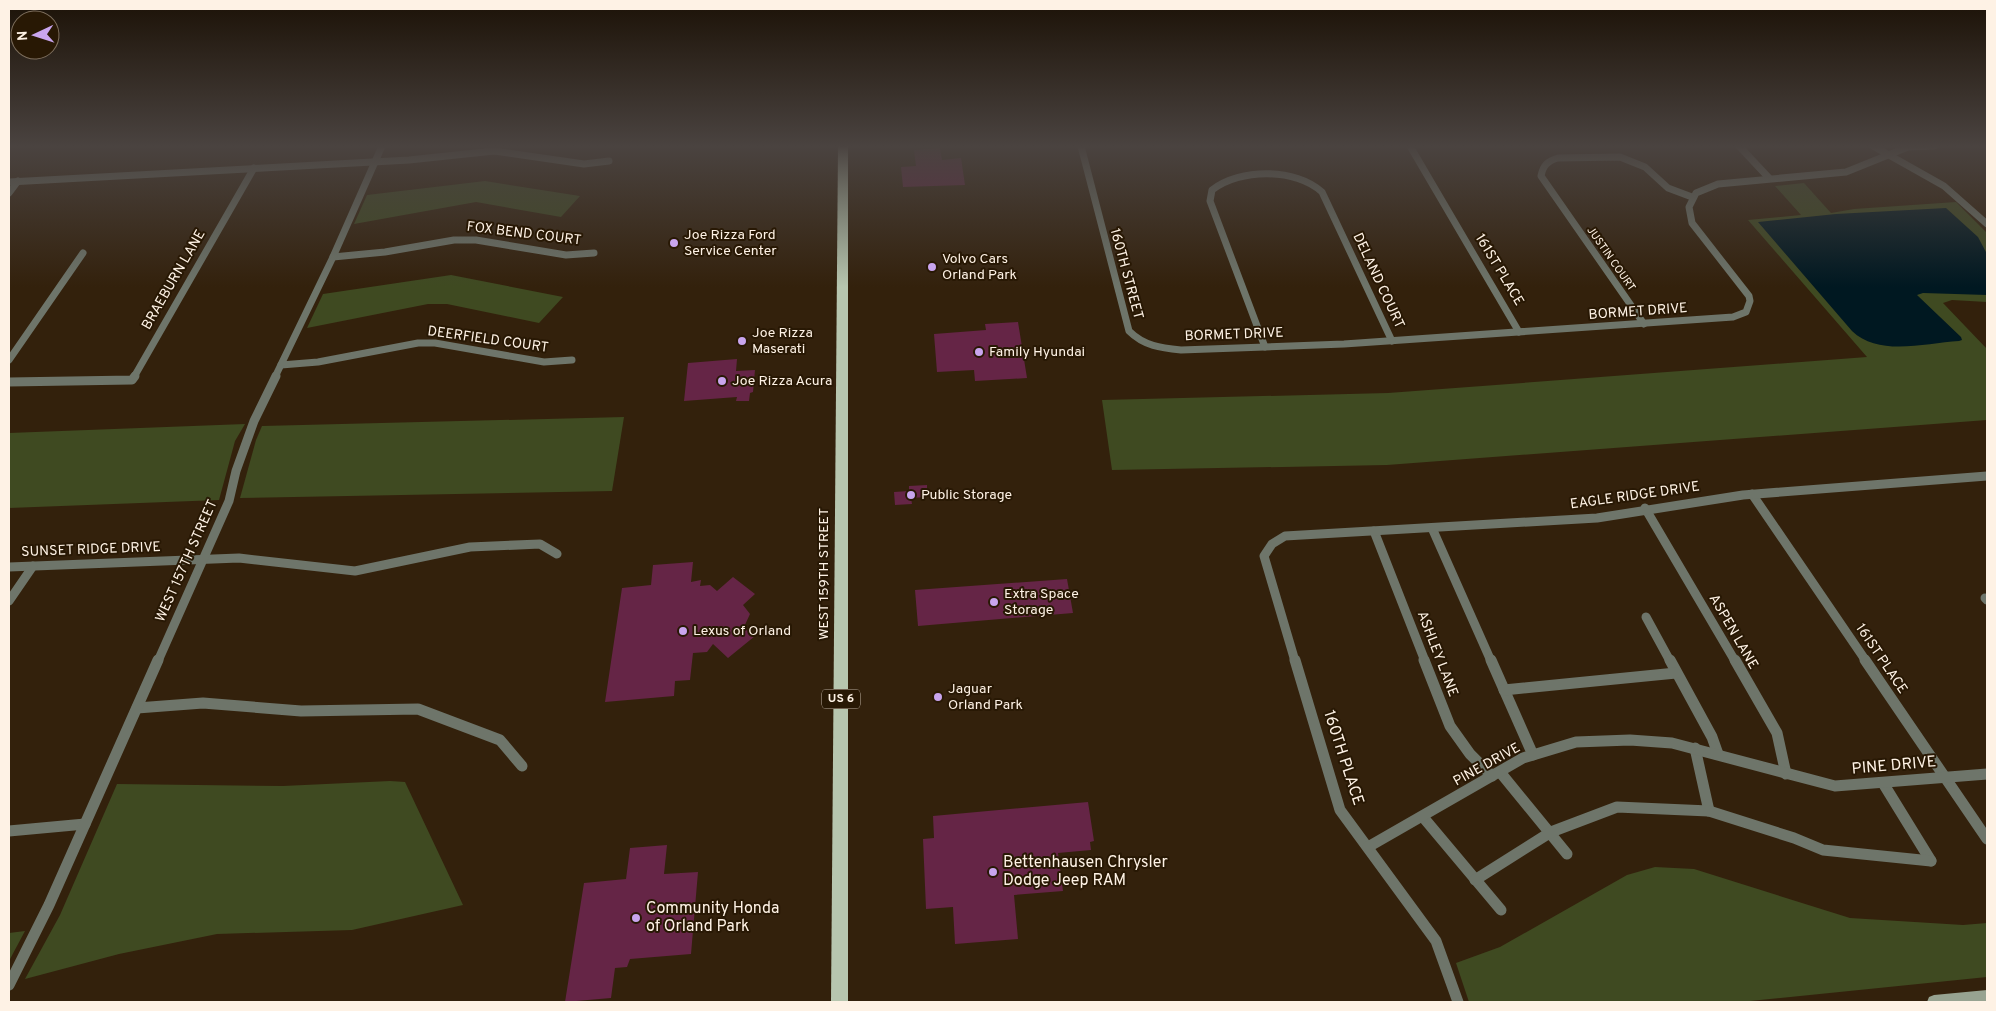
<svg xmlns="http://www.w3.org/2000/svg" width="1996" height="1011" font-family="Overpass,sans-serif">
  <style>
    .green { fill: #3f4a21 }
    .water { fill: #001821 }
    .building { fill: #652546 }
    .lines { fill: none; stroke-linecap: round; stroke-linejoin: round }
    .street-far2 { stroke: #6e756a; stroke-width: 7 }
    .street-far1 { stroke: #6e756a; stroke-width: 9 }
    .street { stroke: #6e756a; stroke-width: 11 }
    .secondary { fill: #97a391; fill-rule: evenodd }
    .primary { fill: #b7c6af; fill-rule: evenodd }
    .poi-dot { fill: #c9a5ee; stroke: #281804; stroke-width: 2 }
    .labels { text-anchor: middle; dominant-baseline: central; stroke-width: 4; stroke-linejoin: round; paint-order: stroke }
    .far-street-label { font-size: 11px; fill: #fef2e5; stroke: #281804 }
    .shield { fill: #281804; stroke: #beb1a2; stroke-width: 1 }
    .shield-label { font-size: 12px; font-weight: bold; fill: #fef2e5 }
    .street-label { font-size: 14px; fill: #fef2e5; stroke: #281804 }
    .poi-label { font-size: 14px; fill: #fef2e5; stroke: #281804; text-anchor: start }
    .near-street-label { font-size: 16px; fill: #fef2e5; stroke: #281804 }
    .near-poi-label { font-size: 16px; fill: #fef2e5; stroke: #281804; text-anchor: start }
  </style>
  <rect width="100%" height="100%" fill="#33210c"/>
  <!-- green -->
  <g class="green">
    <polygon points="485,181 580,196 561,217 476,202 354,224 367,195"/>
    <polygon points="1804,183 1831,213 1854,209 1956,202 1987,233 1987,302 1952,300 1943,303 1987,349 1987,420 1387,465 1112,470 1102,400 1388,393 1867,357 1748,220 1801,215 1775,186"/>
    <polygon points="451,275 563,297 539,323 447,304 428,304 307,328 323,294"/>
    <polygon points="624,417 612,491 240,498 256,440 262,426"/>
    <polygon points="245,424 235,441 219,500 9,508 9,433"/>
    <polygon points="390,781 405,782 463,905 352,930 217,934 119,954 25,979 60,915 117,784 283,786"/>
    <polygon points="1655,867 1694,869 1850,918 1963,925 1987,923 1987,977 1740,1002 1469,1002 1456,963 1500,947 1627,875"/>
    <polygon points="25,931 9,961 9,933"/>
  </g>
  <!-- water -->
  <path class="water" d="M 1946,208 L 1978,237 L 1987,254 L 1987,295 L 1923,293 L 1917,295 L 1961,337 L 1962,340 L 1959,341 C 1925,343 1879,357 1852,331 L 1758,222 L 1836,214 Z"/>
  <!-- building -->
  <g class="building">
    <polygon points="940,148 942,160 961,158 965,185 903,187 901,167 916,166 914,150"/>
    <polygon points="1018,322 1027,378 975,381 974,370 937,372 934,334 986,330 985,324"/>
    <polygon points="737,359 736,371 755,370 753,392 750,393 749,401 736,401 737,397 684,401 688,363"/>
    <polygon points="927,485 927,497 911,498 912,504 895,505 894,492 909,491 909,486"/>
    <polygon points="693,562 691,582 701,580 700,586 710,585 717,591 733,577 755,594 743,605 750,614 744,627 755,636 728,658 713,644 707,652 693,653 690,680 675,681 674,696 605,702 622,588 651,585 653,565"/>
    <polygon points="1067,579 1073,613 918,626 915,590"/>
    <polygon points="1088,802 1094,841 1090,842 1091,850 1058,853 1063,891 1014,895 1018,939 955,944 953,907 926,909 923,839 934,838 933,816"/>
    <polygon points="667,845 664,874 698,872 691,954 630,959 627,967 615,968 611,998 565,1002 584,883 626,879 630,848"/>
  </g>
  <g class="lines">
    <!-- street-far2 -->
    <g class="street-far2">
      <path d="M 1081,146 L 1129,331 C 1144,346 1161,348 1181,350 L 1344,344 L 1733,317 L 1746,312 L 1750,301 L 1749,296 L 1692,223 L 1689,207 L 1696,193 L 1718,184 L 1846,172 L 1908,147 L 1934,146"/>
      <polyline points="1410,146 1519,332"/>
      <polyline points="1739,146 1769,178"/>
      <polyline points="1873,146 1944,186 1987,224"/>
      <polyline points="9,182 409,160 494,151 584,164 609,161"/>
      <polyline points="9,193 18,181"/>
      <polyline points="333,257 385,252 454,240 476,240 566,255 594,253"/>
      <path d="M 1644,324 L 1541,176 C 1543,165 1548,161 1558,158 L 1620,157 L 1645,167 L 1668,188 L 1692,197"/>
      <path d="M 1265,347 L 1210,201 L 1212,190 C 1240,168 1296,168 1322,192 L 1392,341"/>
      <polyline points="9,360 83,253"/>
      <polyline points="281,365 318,362 418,343 435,343 544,362 572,360"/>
      <polyline points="134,377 254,168"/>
      <polyline points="275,377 333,257 382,146"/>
    </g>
    <!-- street-far1 -->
    <g class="street-far1">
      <polyline points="9,382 132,380 135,376"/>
      <polyline points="1752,494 1866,661"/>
      <polyline points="1645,508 1735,661"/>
      <polyline points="1432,528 1491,661"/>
      <polyline points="1374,531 1425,661"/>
      <polyline points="9,567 239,558 355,571 470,547 540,544 557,554"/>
      <polyline points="1985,598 1987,600"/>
      <polyline points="9,601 33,566"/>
      <polyline points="1646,617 1670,661"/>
      <polyline points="158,661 229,501 236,471 254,421 276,376"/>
      <polyline points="1295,661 1264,556 1272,544 1285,536 1597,518 1743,495 1987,476"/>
    </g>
    <!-- street -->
    <g class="street">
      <polyline points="1295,660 1340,810 1436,941 1458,1002"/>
      <polyline points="1424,660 1450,726 1470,754 1492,776"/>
      <polyline points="1491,660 1533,755"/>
      <polyline points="1670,660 1712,737 1718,754"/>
      <polyline points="1735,660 1777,733 1786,774"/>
      <polyline points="1865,660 1987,839"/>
      <polyline points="1504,690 1676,673"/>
      <polyline points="137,708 203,703 301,711 418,709 500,740 522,766"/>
      <polyline points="1695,748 1709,811"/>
      <polyline points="1500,772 1567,854"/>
      <polyline points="1883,783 1931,861"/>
      <polyline points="1423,817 1501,910"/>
      <polyline points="9,831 85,824"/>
      <polyline points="1368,847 1523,758 1576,742 1630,740 1672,743 1835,786 1987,774"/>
      <polyline points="1475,880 1551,832 1617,807 1709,811 1794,838 1823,850 1931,861"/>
      <polyline points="9,985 49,905 158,660"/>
    </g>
    <!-- secondary -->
    <polygon class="secondary" points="1987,990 1987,1002 1927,1002 1929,997 1934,995"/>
    <!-- primary -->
    <polygon class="primary" points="838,146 848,146 848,1002 831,1002"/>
  </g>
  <!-- sky -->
  <linearGradient id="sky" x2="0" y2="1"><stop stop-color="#1c1207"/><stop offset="0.51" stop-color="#4a4340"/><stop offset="1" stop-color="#4a4340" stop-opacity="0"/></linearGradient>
  <rect width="1996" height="287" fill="url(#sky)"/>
  <!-- markers -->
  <g class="poi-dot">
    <circle cx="674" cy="243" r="5"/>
    <circle cx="932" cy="267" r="5"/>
    <circle cx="742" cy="341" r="5"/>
    <circle cx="979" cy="352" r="5"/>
    <circle cx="722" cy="381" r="5"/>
    <circle cx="911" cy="495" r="5"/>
    <circle cx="994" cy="602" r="5"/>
    <circle cx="683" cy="631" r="5"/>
    <circle cx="938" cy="697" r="5"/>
    <circle cx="993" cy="872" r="5"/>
    <circle cx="636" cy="918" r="5"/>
  </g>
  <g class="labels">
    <!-- far-street labels -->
    <g class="far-street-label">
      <text transform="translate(1611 259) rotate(55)">JUSTIN COURT</text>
    </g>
    <!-- shield labels -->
    <rect class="shield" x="822" y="689.5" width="38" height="19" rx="4"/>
    <g class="shield-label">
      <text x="841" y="699">US 6</text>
    </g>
    <!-- street labels -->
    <g class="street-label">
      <text transform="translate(524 234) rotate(7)">FOX BEND COURT</text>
      <text transform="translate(1499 270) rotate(59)">161ST PLACE</text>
      <text transform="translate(1126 274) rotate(75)">160TH STREET</text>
      <text transform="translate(174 280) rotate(-60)">BRAEBURN LANE</text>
      <text transform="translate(1378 281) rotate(65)">DELAND COURT</text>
      <text transform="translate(1638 312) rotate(-4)">BORMET DRIVE</text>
      <text transform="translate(1234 335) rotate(-2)">BORMET DRIVE</text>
      <text transform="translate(488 340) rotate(8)">DEERFIELD COURT</text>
      <text transform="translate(1635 496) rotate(-8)">EAGLE RIDGE DRIVE</text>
      <text transform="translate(91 550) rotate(-2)">SUNSET RIDGE DRIVE</text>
      <text transform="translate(187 561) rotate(-66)">WEST 157TH STREET</text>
      <text transform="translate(824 574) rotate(-90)">WEST 159TH STREET</text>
      <text transform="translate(1733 632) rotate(60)">ASPEN LANE</text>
      <text transform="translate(1437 654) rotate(69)">ASHLEY LANE</text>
      <text transform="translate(1881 659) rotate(56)">161ST PLACE</text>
      <text transform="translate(1487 765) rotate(-29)">PINE DRIVE</text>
    </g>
    <!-- poi labels -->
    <g class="poi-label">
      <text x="684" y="235">Joe Rizza Ford<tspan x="684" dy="16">Service Center</tspan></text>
      <text x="942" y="259">Volvo Cars<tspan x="942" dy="16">Orland Park</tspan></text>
      <text x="752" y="333">Joe Rizza<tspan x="752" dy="16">Maserati</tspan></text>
      <text x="989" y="352">Family Hyundai</text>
      <text x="732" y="381">Joe Rizza Acura</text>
      <text x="921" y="495">Public Storage</text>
      <text x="1004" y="594">Extra Space<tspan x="1004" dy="16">Storage</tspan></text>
      <text x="693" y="631">Lexus of Orland</text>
      <text x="948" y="689">Jaguar<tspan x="948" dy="16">Orland Park</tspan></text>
    </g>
    <!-- near-street labels -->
    <g class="near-street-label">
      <text transform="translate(1343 758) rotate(72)">160TH PLACE</text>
      <text transform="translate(1894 766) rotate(-5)">PINE DRIVE</text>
    </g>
    <!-- near-poi labels -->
    <g class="near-poi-label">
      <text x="1003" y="863">Bettenhausen Chrysler<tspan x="1003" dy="18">Dodge Jeep RAM</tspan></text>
      <text x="646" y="909">Community Honda<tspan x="646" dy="18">of Orland Park</tspan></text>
    </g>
  </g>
  <!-- border -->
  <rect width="1996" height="1011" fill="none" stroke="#fef2e5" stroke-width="20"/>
  <!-- north arrow -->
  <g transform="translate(35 35) rotate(266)"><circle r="24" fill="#281804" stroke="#7e6f5e"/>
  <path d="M0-4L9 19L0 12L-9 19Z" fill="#c9a5ee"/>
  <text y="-8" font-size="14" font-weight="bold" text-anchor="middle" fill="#fef2e5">N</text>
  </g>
</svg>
